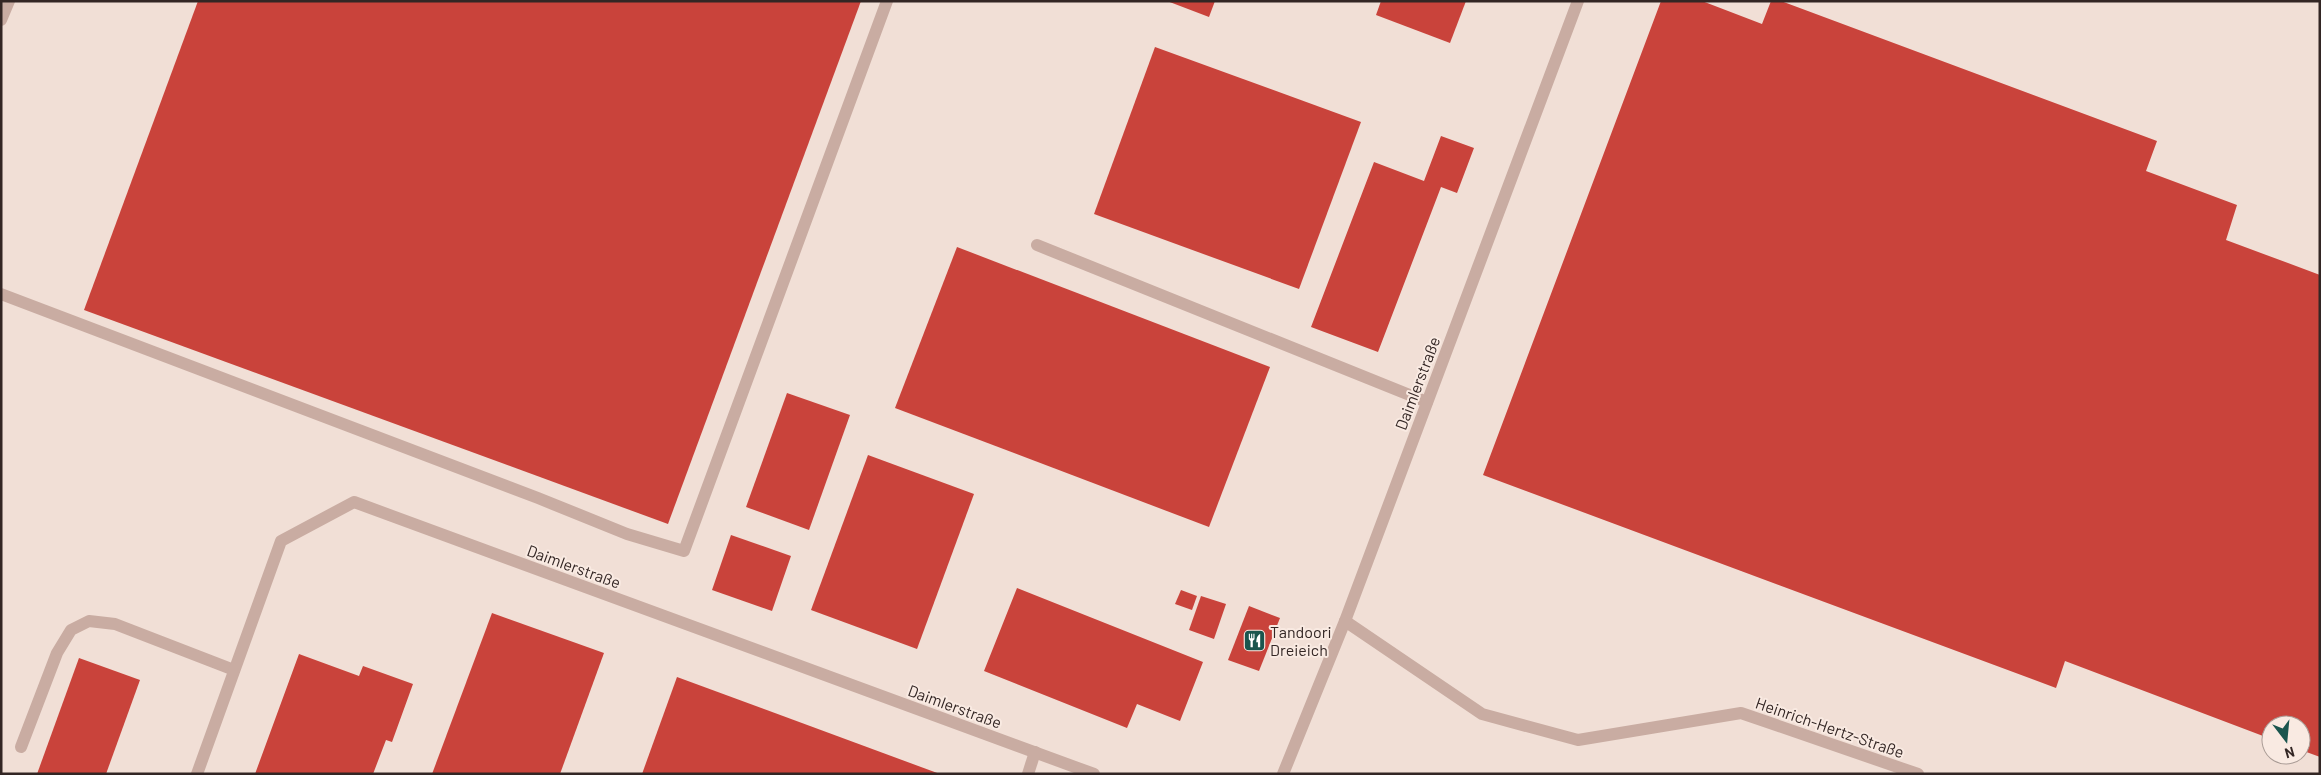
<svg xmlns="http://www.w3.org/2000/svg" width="2321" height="775" font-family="Barlow,sans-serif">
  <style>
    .building { fill: #c9433b }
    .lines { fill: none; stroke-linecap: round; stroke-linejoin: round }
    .minor { stroke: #c9aca2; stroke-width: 12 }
    .labels { text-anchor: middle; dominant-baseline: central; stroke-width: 4; stroke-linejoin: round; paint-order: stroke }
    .street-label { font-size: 16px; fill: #332624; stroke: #f9eae2 }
    .poi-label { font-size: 16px; fill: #332624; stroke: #f9eae2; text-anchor: start }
  </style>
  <rect width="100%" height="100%" fill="#f1dfd6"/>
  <!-- building -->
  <g class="building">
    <polygon points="198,1 861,1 668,524 84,310"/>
    <polygon points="1167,1 1215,1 1209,17"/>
    <polygon points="1381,1 1466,1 1450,43 1376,15"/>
    <polygon points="1661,1 1702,1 1762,24 1771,1 1781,1 2157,141 2146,171 2237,205 2226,240 2320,275 2320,757 2301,750 2301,725 2271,725 2271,739 2065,661 2056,688 1483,475"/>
    <polygon points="1155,47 1361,122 1299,289 1094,214"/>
    <polygon points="1441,136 1474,148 1457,193 1441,187 1378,352 1311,327 1374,162 1424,181"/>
    <polygon points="957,247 1270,367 1209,527 895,408"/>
    <polygon points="787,393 850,415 809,530 746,507"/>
    <polygon points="868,455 974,494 917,649 811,610"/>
    <polygon points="731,535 791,556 772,611 712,590"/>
    <polygon points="1017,588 1203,662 1180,721 1137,704 1127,728 984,671"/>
    <polygon points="1181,590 1197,596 1192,610 1175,604"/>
    <polygon points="1201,596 1226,604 1214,639 1189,630"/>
    <polygon points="1249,606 1280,618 1259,671 1228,660"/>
    <polygon points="492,613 604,653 560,774 432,774"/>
    <polygon points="299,654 359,676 363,666 413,684 392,742 386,740 373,774 255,774"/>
    <polygon points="79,658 140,680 106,774 37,774"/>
    <polygon points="677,677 940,774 642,774"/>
  </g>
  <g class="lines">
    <!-- minor -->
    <g class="minor">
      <polyline points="1,20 9,1"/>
      <polyline points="1037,245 1427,402"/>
      <polyline points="1,294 538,498 627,534 684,551 887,1"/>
      <polyline points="1345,621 1482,714 1578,740 1741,713 1918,774"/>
      <polyline points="21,747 57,653 71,630 89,621 115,624 234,670"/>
      <polyline points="197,774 281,541 354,502 1094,774"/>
      <polyline points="1028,774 1035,752"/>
      <polyline points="1283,774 1345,621 1578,1"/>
    </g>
  </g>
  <!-- icons -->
  <defs>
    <symbol id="restaurant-square" viewBox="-11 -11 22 22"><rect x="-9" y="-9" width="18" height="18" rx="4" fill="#1a554e" stroke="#f9eae2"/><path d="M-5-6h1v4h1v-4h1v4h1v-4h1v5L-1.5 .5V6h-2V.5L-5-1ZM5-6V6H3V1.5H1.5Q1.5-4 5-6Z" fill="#fff"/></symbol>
  </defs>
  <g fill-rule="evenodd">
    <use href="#restaurant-square" x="1242" y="628" width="25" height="25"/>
  </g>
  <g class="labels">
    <!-- street labels -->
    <g class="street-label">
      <text transform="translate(1417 383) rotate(-69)">Daimlerstraße</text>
      <text transform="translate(574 566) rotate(20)">Daimlerstraße</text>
      <text transform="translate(955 706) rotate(20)">Daimlerstraße</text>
      <text transform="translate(1830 727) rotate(19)">Heinrich-Hertz-Straße</text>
    </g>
    <!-- poi labels -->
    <g class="poi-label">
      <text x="1270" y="631">Tandoori<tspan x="1270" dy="18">Dreieich</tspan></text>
    </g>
  </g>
  <!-- border -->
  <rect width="2321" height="775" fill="none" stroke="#332624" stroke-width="5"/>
  <!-- north arrow -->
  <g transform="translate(2286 740) rotate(164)"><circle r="24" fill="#f9eae2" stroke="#aa9c96"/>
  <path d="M0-4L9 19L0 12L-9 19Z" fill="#1a554e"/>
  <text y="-8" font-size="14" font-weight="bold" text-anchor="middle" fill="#332624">N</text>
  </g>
</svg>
